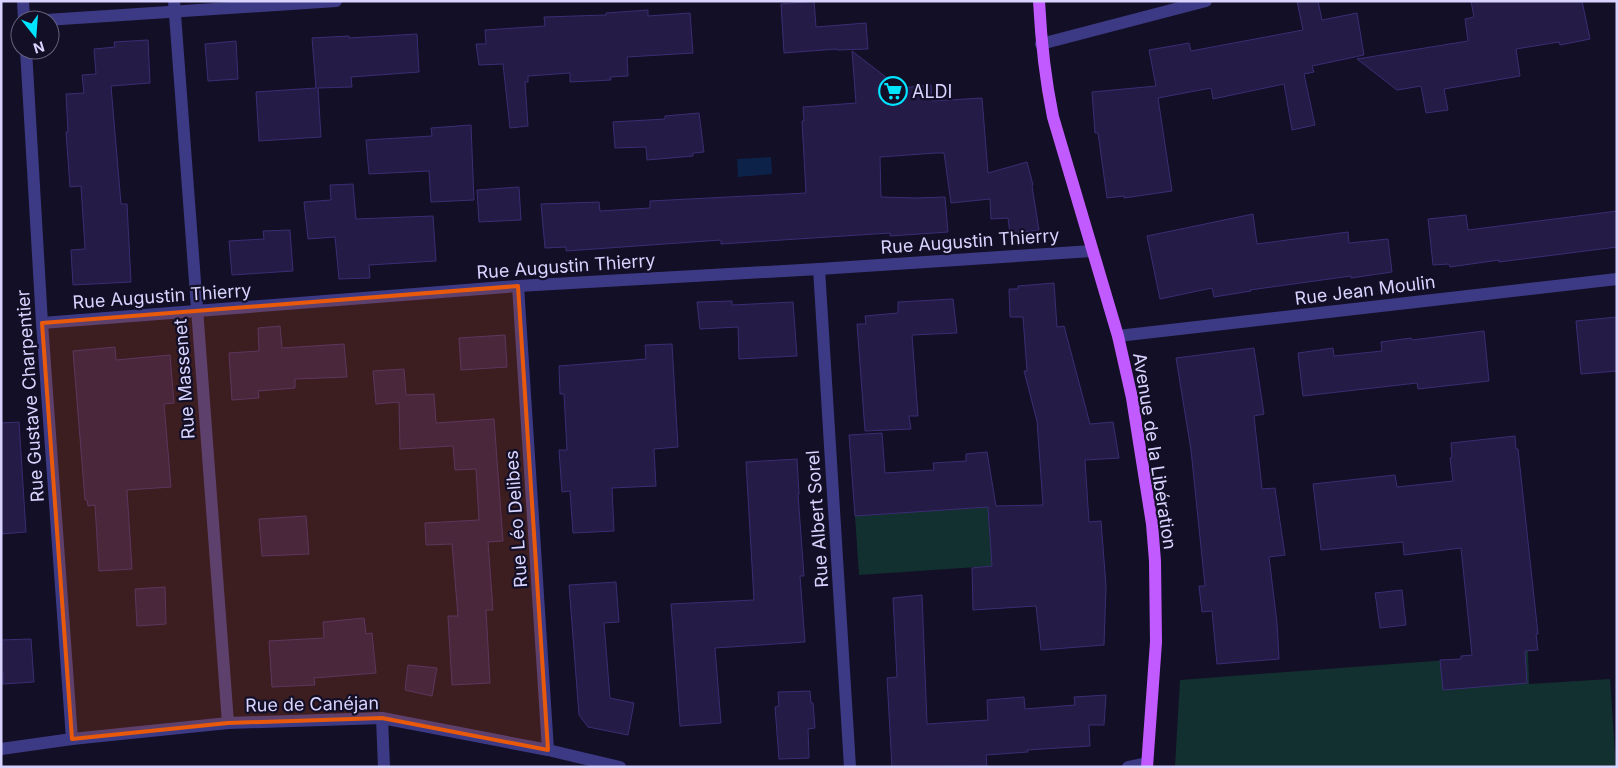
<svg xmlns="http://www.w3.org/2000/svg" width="1618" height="768" font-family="Inter,sans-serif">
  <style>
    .green { fill: #12302f }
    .water { fill: #0c2248 }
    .building { fill: #241b47; stroke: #3b2d73 }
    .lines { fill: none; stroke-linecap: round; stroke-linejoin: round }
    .minor { stroke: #3d3a85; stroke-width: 12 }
    .major { stroke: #c25bff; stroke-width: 12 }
    .marked { fill: #e8590c; fill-opacity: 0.2; stroke: #e8590c; stroke-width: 4; stroke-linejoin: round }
    .labels { text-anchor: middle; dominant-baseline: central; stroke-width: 4.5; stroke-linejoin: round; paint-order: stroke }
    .poi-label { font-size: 18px; fill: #d9d4ff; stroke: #130f26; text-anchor: start }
    .street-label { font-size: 18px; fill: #d9d4ff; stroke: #130f26 }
  </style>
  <rect width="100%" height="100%" fill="#130f26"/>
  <!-- green -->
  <g class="green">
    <polygon points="988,507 992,566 859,575 855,516"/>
    <polygon points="1528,651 1529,684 1610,679 1616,767 1170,767 1175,766 1180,680 1461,659"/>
  </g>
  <!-- water -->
  <polygon class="water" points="771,157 772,174 738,177 737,159"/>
  <!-- building -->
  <g class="building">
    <polygon points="814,1 816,27 866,23 868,49 837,50 837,49 784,53 781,4"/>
    <polygon points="1297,1 1318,1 1322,20 1357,13 1364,55 1312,66 1314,72 1304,74 1315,125 1292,130 1284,84 1213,99 1211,88 1158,98 1172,191 1124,198 1124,196 1107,198 1098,133 1095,133 1092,92 1156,86 1149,50 1189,43 1191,51 1303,30"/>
    <polygon points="1471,1 1582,1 1590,39 1560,45 1559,42 1516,49 1520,76 1444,89 1448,110 1426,113 1421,86 1397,90 1357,59 1468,41 1465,19 1474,17"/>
    <polygon points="648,10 648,16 690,13 693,53 627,57 628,76 610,77 611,80 570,82 570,73 528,76 528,82 525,82 528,126 510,128 503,64 479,65 476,44 486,44 485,30 545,26 544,17 606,15 606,13"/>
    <polygon points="417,34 419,72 351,77 352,87 318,88 321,137 259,141 256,92 316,88 312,38 349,36 349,38"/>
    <polygon points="148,40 150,83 111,86 121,204 127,204 131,282 73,285 71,250 85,249 81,186 70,187 66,132 68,132 66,94 84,93 82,75 96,74 94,49 115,47 114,42"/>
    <polygon points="236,41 238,79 208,81 205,44"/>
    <polygon points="852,51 900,88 931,85 932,101 982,98 988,173 1027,162 1033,185 1032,186 1039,230 1010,234 1008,218 991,219 990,199 951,203 944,153 936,153 880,157 881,197 916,198 945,197 948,232 890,236 890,233 721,244 721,240 566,251 566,247 545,248 541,204 599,202 600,211 650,208 650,201 806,193 802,121 804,121 803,107 856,103"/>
    <polygon points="699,113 704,152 693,153 693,156 647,160 646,147 615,148 613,122 665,119 665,116"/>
    <polygon points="471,125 474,200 431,202 429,171 369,174 366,140 432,136 431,128"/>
    <polygon points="353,184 356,219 433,216 436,261 369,265 370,278 339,279 335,237 308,239 304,202 331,200 330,185"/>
    <polygon points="519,187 521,220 479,222 477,190"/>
    <polygon points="1617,211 1617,247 1499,262 1499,260 1450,267 1449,264 1433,265 1428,219 1466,215 1468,230"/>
    <polygon points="1253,214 1257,244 1348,232 1349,243 1388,239 1392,272 1351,278 1351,276 1250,290 1251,291 1214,297 1212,288 1160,299 1147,236"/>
    <polygon points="290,230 293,271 232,275 229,241 264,239 263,231"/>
    <polygon points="1054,283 1057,327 1064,326 1090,424 1113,422 1119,458 1085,460 1089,522 1101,521 1106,586 1104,645 1041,650 1036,606 973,610 972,568 992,566 988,507 855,516 849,435 882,433 885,473 934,470 933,463 966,461 966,454 987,452 996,506 1043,505 1037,421 1024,371 1027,371 1023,317 1010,317 1009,289 1018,289 1018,286"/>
    <polygon points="953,299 957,333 912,335 918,416 909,416 911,429 865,431 857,324 866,324 865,316 898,313 898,302"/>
    <polygon points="732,301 732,305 793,302 797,356 739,359 738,327 700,329 697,302"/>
    <polygon points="1617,317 1617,371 1581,374 1576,321"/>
    <polygon points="280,326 282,348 344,344 347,377 295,379 295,388 258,391 259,398 232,400 229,353 259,351 258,328"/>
    <polygon points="1484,331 1489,381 1418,389 1417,383 1303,396 1298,353 1333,348 1334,356 1382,351 1381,342 1411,338 1412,340"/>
    <polygon points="505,335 507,367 461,370 459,338"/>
    <polygon points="672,344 678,447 654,449 656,486 612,488 614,531 573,533 570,491 562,492 559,450 567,450 564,394 560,394 559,366 646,359 645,345"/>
    <polygon points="115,347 116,360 170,355 174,403 164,404 171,487 127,490 132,569 99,571 95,505 88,506 87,500 85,500 73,351"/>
    <polygon points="1254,348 1264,414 1254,416 1262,489 1275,488 1285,555 1269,557 1277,623 1279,659 1217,664 1212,611 1202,612 1199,586 1205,586 1191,450 1176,358"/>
    <polygon points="404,369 406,395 434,394 436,423 494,419 503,541 488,542 493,610 486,610 490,683 452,685 448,616 458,616 452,544 426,545 425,523 479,520 476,469 455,470 453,446 400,449 399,402 376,404 373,371"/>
    <polygon points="19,422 26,532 1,534 1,423"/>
    <polygon points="1515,436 1516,449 1518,449 1538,634 1536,634 1538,650 1525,651 1527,683 1443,690 1440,660 1461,659 1461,656 1472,655 1461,548 1404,555 1403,542 1321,550 1313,484 1395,475 1397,487 1453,481 1450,458 1452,457 1451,443"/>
    <polygon points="797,459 799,494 798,494 804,576 800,576 805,642 715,648 721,723 680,726 671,604 754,600 746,462"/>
    <polygon points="306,516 309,554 262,556 259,519"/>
    <polygon points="616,582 619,622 604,623 610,698 634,703 628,735 588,727 579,715 569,585"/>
    <polygon points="165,587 166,624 137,626 135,589"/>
    <polygon points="1402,590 1406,625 1380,628 1375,593"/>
    <polygon points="922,595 927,724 988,720 987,700 1024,697 1025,709 1075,705 1074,697 1106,695 1104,725 1089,725 1090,746 1027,750 1028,752 986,755 987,766 892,767 887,678 897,677 893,598"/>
    <polygon points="364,618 366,634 372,633 376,673 314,678 315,685 272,687 269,641 324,638 323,622"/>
    <polygon points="31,639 34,682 3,684 3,673 1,673 1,640"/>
    <polygon points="408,665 437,668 432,696 405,690"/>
    <polygon points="810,691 811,703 813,703 815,728 808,729 809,758 779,759 775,707 779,706 778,692"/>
  </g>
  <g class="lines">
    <!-- minor -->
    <g class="minor">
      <polyline points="23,1 24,20"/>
      <polyline points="174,1 228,723"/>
      <polyline points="46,20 336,1"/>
      <polyline points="1041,44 1206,1"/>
      <polyline points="26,50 42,323 72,739"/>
      <polyline points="819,269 850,767"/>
      <polyline points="518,286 548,750"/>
      <polyline points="42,323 518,286 819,269 1092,251"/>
      <polyline points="1118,336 1617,279"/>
      <polyline points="382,718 384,767"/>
      <polyline points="1,749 72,739 228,723 382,718 548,750 620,767"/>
      <polyline points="1128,767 1147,763"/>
    </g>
    <!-- major -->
    <path class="major" d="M 1039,1 C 1041,40 1045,78 1053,117 L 1118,336 L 1132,398 L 1152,524 L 1155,561 L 1156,642 L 1147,767"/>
  </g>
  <!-- marked area -->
  <path class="marked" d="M 518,286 L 548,750 L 382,718 L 228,723 L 72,739 L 42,323 Z"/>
  <!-- icons -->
  <defs>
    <symbol id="supermarket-ring" viewBox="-11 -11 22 22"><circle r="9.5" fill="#130f26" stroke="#00e5ff" stroke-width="1.5"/><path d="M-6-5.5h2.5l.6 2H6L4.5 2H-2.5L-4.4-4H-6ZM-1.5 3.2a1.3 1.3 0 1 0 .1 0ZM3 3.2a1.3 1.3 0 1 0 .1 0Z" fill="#00e5ff"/></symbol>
  </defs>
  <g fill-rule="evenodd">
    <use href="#supermarket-ring" x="877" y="75" width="32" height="32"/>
  </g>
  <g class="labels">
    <!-- poi labels -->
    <g class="poi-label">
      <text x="912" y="91">ALDI</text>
    </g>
    <!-- street labels -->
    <g class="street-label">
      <text transform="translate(970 241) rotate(-4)">Rue Augustin Thierry</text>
      <text transform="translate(566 266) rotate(-4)">Rue Augustin Thierry</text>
      <text transform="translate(1365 290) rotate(-7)">Rue Jean Moulin</text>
      <text transform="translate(162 296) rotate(-4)">Rue Augustin Thierry</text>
      <text transform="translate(184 379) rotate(-94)">Rue Massenet</text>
      <text transform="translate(30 396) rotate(-94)">Rue Gustave Charpentier</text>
      <text transform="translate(1155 451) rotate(81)">Avenue de la Libération</text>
      <text transform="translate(516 519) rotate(-94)">Rue Léo Delibes</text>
      <text transform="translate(817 519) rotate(-94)">Rue Albert Sorel</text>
      <text transform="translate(312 704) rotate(-1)">Rue de Canéjan</text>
    </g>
  </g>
  <!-- border -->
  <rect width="1618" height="768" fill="none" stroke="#d9d4ff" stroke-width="5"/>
  <!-- north arrow -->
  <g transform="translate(35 35) rotate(163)"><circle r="24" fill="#130f26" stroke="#625e7d"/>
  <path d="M0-4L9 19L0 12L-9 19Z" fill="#00e5ff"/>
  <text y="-8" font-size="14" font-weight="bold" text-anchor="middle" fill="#d9d4ff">N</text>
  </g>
</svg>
